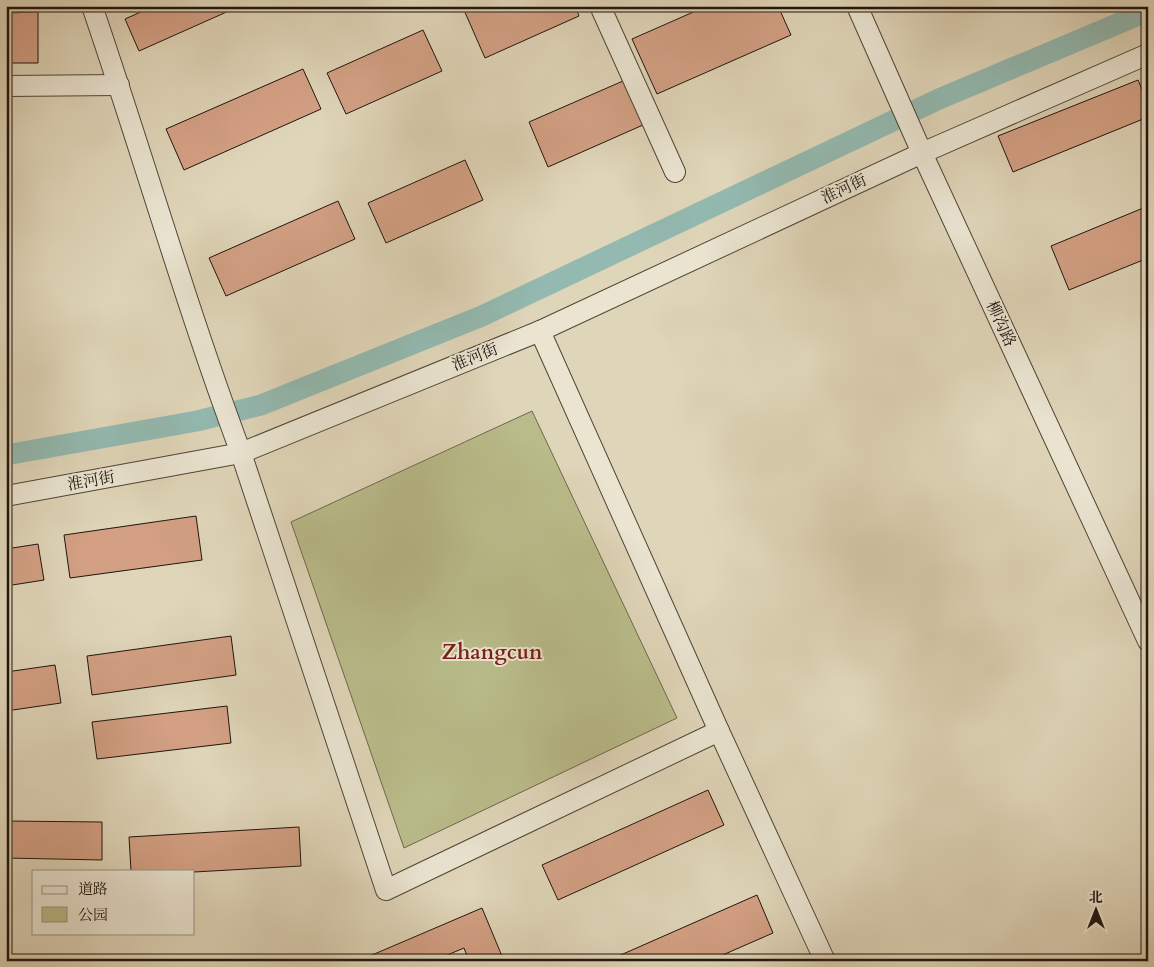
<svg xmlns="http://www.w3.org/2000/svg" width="1154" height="967" font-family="Cardo,'Noto Serif SC',serif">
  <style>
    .green { fill: #b9bb8a; stroke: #6c684c }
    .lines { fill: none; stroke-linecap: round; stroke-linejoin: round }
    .canal { stroke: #93b9b0; stroke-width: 21 }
    .building { fill: #d3a084; stroke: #1f150d }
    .minor-casing { stroke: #4f4538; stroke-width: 22 }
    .minor { stroke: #eae4d1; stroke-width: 20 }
    .labels { text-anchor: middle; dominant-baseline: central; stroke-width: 4; stroke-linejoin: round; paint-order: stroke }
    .street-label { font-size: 16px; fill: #1f150d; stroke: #eae4d1 }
    .district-label { font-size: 21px; font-weight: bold; fill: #7a1f14; stroke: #eae4d1 }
  </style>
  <rect width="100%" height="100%" fill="#dfd5b8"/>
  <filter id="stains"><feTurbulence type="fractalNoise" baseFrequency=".004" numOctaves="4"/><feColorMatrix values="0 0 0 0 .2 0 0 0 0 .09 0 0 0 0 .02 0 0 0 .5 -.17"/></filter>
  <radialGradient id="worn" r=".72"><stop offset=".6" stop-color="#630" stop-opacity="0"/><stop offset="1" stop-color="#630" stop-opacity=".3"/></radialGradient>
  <!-- green -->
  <polygon class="green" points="532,411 677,718 404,848 291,522"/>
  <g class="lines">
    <!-- canal -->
    <polyline class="canal" points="6,455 197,421 261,405 482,316 939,99 1148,11"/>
  </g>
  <!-- building -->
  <g class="building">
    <polygon points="154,6 240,6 139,51 125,19"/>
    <polygon points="472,6 575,6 579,16 485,58 464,10"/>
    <polygon points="707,6 778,6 791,35 657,94 632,39"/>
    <polygon points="38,12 38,63 6,63 6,13"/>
    <polygon points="423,30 442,71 346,114 327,73"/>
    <polygon points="303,69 321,109 184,170 166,129"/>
    <polygon points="1138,80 1148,104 1148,117 1013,172 998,136"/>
    <polygon points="623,81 643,125 548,167 529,122"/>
    <polygon points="465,160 483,200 386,243 368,203"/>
    <polygon points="338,201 355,239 226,296 209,258"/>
    <polygon points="1148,206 1148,258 1069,290 1051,246"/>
    <polygon points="196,516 202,560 70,578 64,535"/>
    <polygon points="38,544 44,580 6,586 6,549"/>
    <polygon points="231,636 236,675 92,695 87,656"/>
    <polygon points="55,665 61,703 6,711 6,672"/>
    <polygon points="227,706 231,743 97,759 92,722"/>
    <polygon points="708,790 724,825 558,900 542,865"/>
    <polygon points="6,821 102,822 102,860 6,858"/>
    <polygon points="299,827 301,866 194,872 194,871 131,871 129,837"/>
    <polygon points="757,895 773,933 709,961 607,961"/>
    <polygon points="482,908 504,961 469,961 464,948 433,961 358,961"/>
  </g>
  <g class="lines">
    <defs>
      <g id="minor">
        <path d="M 92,6 C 143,155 186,306 241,453 L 386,890 L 719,731"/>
        <polyline points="600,6 675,172"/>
        <polyline points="857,6 922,153 1148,641"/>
        <polyline points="6,86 119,85"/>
        <polyline points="540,331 719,731 825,961"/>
        <polyline points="6,496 241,453 540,331 922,153 1148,54"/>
      </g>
    </defs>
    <!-- minor casing -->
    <use href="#minor" class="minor-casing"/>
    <!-- minor -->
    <use href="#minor" class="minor"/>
  </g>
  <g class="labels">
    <!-- street labels -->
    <g class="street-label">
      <text transform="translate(844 189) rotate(-25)">淮河街</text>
      <text transform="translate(1001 324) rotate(65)">柳沟路</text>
      <text transform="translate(475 357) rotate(-22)">淮河街</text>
      <text transform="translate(91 481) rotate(-10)">淮河街</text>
    </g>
    <!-- district labels -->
    <g class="district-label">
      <text x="492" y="652">Zhangcun</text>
    </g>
  </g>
  <!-- margin -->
  <rect width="1154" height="967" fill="none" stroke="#dfd5b8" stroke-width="25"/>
  <rect x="8" y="8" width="1139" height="952" fill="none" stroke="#1f150d" stroke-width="2.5"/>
  <rect x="12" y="12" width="1129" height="942" fill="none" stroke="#1f150d"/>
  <!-- legend -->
  <rect x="32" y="870" width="162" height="65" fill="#eae4d1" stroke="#999183"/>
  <rect x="42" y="886" width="25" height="8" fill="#eae4d1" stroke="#999183"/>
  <text x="78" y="894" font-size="15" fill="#1f150d">道路</text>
  <rect x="42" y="907" width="25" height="15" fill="#b9bb8a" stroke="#999183"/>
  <text x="78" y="920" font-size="15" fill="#1f150d">公园</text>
  <!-- north arrow -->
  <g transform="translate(1096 910)" stroke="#eae4d1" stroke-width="4" paint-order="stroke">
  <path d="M0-4L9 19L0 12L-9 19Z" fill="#1f150d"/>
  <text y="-8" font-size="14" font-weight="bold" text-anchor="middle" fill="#1f150d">北</text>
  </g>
  <rect width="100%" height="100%" filter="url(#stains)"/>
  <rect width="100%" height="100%" fill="url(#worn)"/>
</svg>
